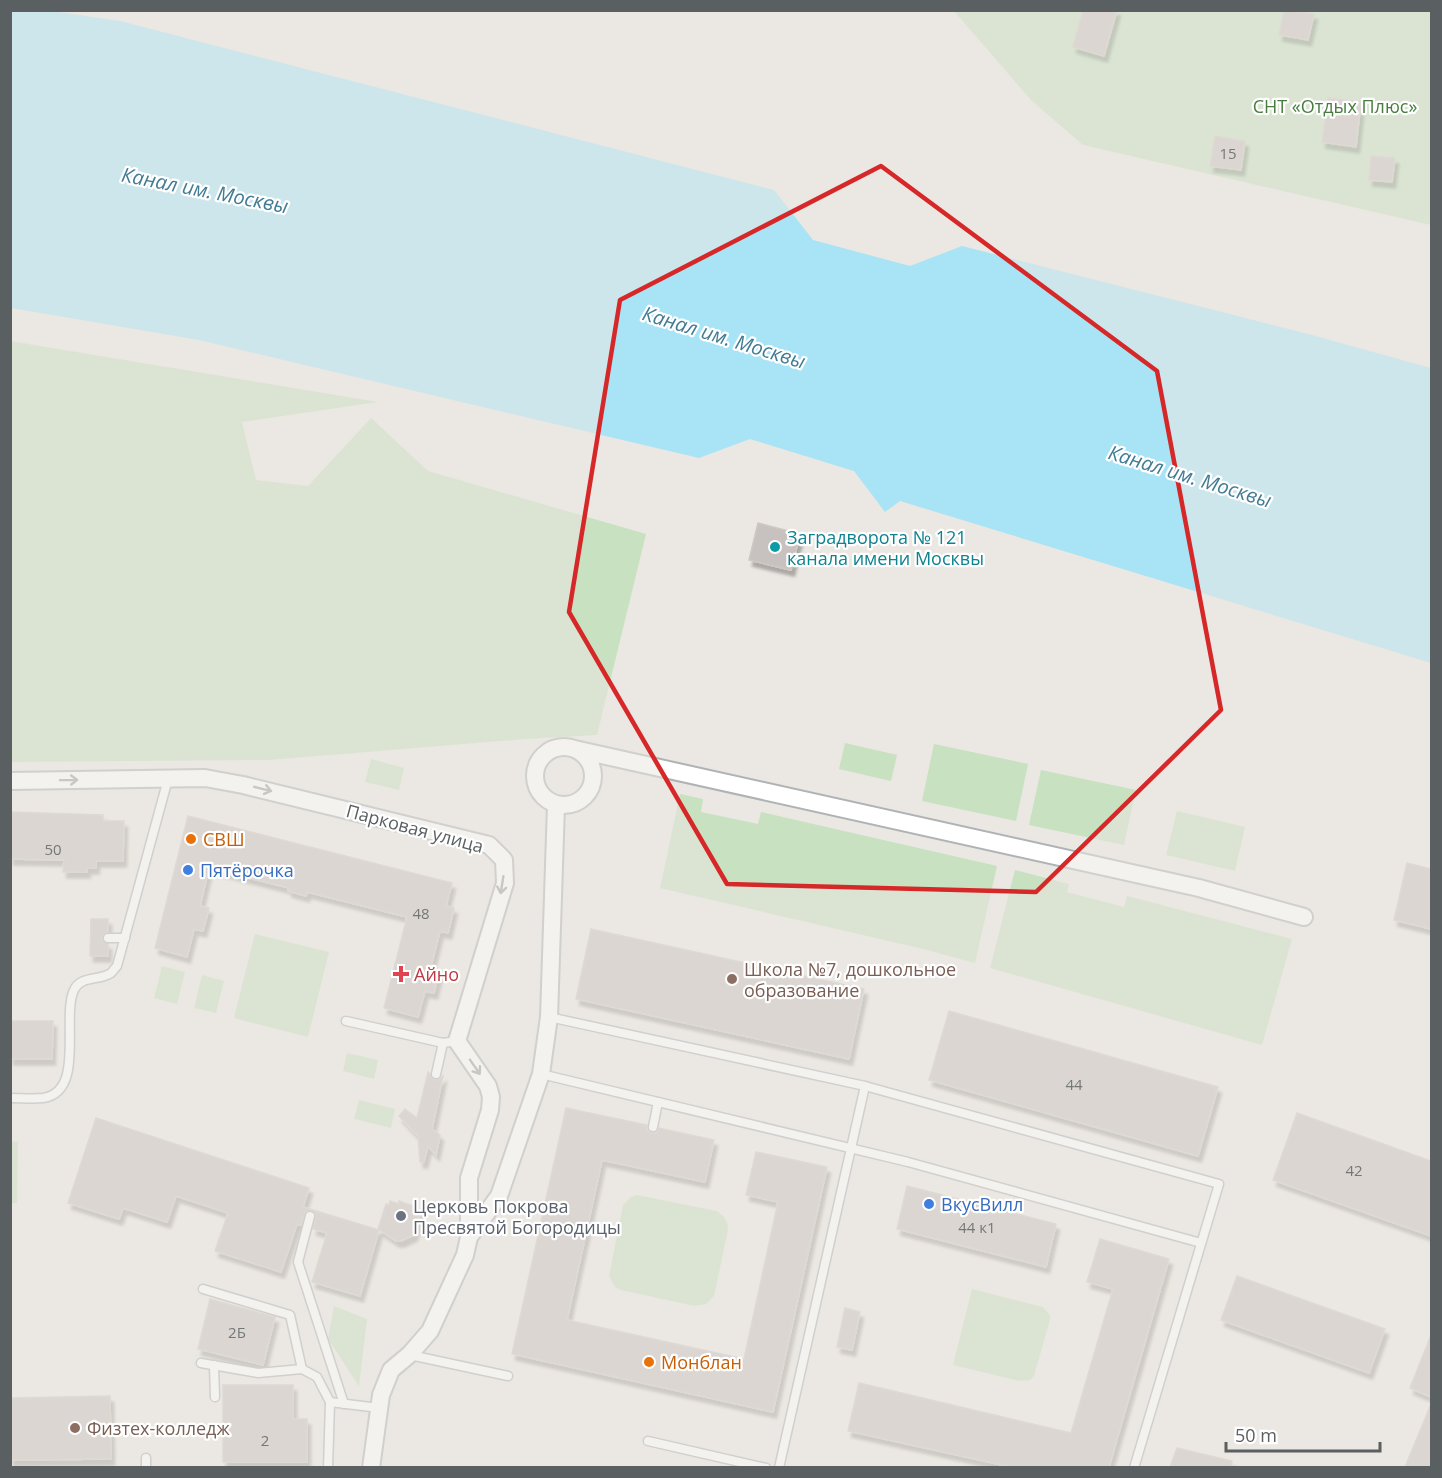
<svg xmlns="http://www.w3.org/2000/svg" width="1442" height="1478" font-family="'Open Sans',sans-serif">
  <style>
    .green { fill: #c7e1c1 }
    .water { fill: #a8e4f5 }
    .building { fill: #c7c2bf; stroke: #cfc8c1; stroke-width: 1.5; filter: url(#shadow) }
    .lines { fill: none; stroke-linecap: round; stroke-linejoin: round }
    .service-casing { stroke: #afb3b6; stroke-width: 11 }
    .minor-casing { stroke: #afb3b6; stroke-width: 20 }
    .service { stroke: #fff; stroke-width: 8 }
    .minor { stroke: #fff; stroke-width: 16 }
    .oneway { stroke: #9c9fa0 }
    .marked { fill: none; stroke: #d62828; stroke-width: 4.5; stroke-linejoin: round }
    .culture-dot { fill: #0f9aa8; stroke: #fff; stroke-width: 2 }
    .food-dot { fill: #e8710a; stroke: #fff; stroke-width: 2 }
    .shop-dot { fill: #3f7fe0; stroke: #fff; stroke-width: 2 }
    .health-dot { fill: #e0444e; stroke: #fff; stroke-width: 2 }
    .education-dot { fill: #8d6e63; stroke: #fff; stroke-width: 2 }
    .worship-dot { fill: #6b7280; stroke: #fff; stroke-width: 2 }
    .labels { text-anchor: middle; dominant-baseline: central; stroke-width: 4.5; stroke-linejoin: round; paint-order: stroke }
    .number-label { font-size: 15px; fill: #757878 }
    .park-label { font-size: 18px; fill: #477e3d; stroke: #fff }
    .culture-label { font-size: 18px; fill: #0d838f; stroke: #fff; text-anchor: start }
    .street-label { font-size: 18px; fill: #5a5f61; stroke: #fff }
    .food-label { font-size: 18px; fill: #c56008; stroke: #fff; text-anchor: start }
    .shop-label { font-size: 18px; fill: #366cbe; stroke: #fff; text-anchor: start }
    .education-label { font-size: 18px; fill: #785e54; stroke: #fff; text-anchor: start }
    .health-label { font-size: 18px; fill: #be3a42; stroke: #fff; text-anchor: start }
    .worship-label { font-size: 18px; fill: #5b616d; stroke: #fff; text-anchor: start }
    .water-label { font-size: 20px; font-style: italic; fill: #427b94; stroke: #fff }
  </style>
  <defs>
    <filter id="shadow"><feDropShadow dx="3.5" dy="6" stdDeviation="1.5" flood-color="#0004"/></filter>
  </defs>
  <rect width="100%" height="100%" fill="#ebe7e2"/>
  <!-- green -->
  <g class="green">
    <polygon points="954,11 1431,11 1431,225 1083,145 1031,100"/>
    <polygon points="10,341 378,402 242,422 256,480 308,486 371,418 428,471 646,534 597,735 525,739 269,760 11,762"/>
    <polygon points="845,743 897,755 891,781 839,769"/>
    <polygon points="934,744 1028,764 1016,821 922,801"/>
    <polygon points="371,759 404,768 399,790 365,782"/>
    <polygon points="1041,770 1136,790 1124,845 1029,825"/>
    <polygon points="680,794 703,799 701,812 758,824 761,812 997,866 975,963 919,948 660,888"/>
    <polygon points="1177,811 1245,827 1235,871 1166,855"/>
    <polygon points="1015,870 1069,884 1067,892 1124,907 1127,896 1292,939 1262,1045 990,968"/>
    <polygon points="255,934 329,952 308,1037 234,1018"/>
    <polygon points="162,966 185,972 177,1004 154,998"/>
    <polygon points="202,975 224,981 216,1013 194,1008"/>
    <polygon points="347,1053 378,1060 374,1079 343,1071"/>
    <polygon points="359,1100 395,1109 391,1128 354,1119"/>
    <polygon points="11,1141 18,1142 17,1203 11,1203"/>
    <path d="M 637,1195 L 716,1211 C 724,1215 728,1221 728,1230 L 714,1296 L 706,1304 L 694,1306 L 621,1290 L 615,1287 L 609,1276 L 623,1205 L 631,1197 Z"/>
    <polygon points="972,1289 1043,1307 1050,1315 1050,1320 1034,1376 1030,1380 1019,1381 953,1365"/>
    <polygon points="334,1306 367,1319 359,1386 328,1339"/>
  </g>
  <!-- water -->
  <polygon class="water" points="10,11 51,11 120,21 774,190 813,240 910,266 962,246 1308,334 1431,368 1431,663 900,501 885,512 854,471 750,439 699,458 199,340 11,308"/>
  <!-- building -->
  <g class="building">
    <polygon points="1083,10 1117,10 1104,56 1073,47"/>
    <polygon points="1284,10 1314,14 1308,40 1279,35"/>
    <polygon points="1328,98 1361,102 1356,147 1322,142"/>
    <polygon points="1215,136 1245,141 1241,170 1210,166"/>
    <polygon points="1371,156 1395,158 1392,182 1369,180"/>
    <polygon points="758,523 800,534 791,570 749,560"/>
    <polygon points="10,812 103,815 103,821 124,821 123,861 96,861 96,868 87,868 87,872 63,872 64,860 10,859"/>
    <polygon points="188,816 452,883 446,906 454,908 448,933 440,931 430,970 439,973 434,993 425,991 418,1017 384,1008 407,917 307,892 306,896 288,891 289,888 209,868 200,906 209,908 206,920 203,931 194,929 187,957 155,948"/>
    <polygon points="1407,863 1431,869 1431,929 1394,920"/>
    <polygon points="91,919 108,919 108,932 104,933 102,937 103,942 108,944 108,956 90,956"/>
    <polygon points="591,929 864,989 849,1059 576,999"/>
    <polygon points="949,1011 1218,1087 1198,1156 929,1080"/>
    <polygon points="10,1021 53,1021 52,1059 10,1059"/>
    <polygon points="428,1072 434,1080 438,1080 443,1076 432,1129 440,1135 436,1155 428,1146 424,1162 420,1162 418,1136 399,1116 405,1109 417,1118"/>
    <polygon points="566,1108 647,1125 647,1130 651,1133 656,1133 659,1128 714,1140 705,1182 602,1160 567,1320 744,1359 778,1202 746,1195 756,1152 827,1167 773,1412 512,1354"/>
    <polygon points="1297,1113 1431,1161 1431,1236 1273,1180"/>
    <polygon points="96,1118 309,1188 303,1207 379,1230 360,1296 312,1282 327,1233 313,1229 316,1215 312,1210 305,1212 301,1225 297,1224 281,1272 215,1251 228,1213 176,1196 167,1222 123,1208 119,1219 68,1203"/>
    <polygon points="907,1186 1056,1224 1046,1267 897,1229"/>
    <polygon points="390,1201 399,1204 399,1201 416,1207 416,1209 421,1211 414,1235 401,1241 396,1241 378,1229 386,1204 389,1205"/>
    <polygon points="1100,1239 1169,1259 1109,1467 1011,1467 848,1431 859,1383 1071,1433 1113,1289 1087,1282"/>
    <polygon points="1237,1276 1385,1329 1369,1373 1221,1320"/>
    <polygon points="210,1299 275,1317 263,1365 198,1349"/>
    <polygon points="845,1308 860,1312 852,1350 837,1347"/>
    <polygon points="1431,1335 1431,1397 1410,1388"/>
    <polygon points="223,1385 293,1385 293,1419 307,1419 307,1462 223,1462"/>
    <polygon points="110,1396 111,1459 10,1460 10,1398"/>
    <polygon points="1431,1404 1431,1467 1405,1467"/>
    <polygon points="1177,1448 1232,1461 1231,1467 1170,1467"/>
  </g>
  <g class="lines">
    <defs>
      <g id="service">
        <polyline points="108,938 125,938"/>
        <polyline points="549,1017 865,1086 779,1468"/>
        <polyline points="346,1021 443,1043 457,1041"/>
        <polyline points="436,1074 443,1043"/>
        <polyline points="541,1074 908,1162 1201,1243"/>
        <polyline points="865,1086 1219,1184 1134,1468"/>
        <path d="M 10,1098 C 21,1098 33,1099 43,1098 C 86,1092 61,1017 74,990 C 81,975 100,981 111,973 C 113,971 115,968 117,966 L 168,779"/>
        <polyline points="653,1127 658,1102"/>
        <polyline points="310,1216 298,1262 344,1404"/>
        <polyline points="203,1289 290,1315 302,1369"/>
        <polyline points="410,1355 508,1376"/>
        <polyline points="201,1363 258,1373 302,1369 317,1377 330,1402 379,1408"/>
        <polyline points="214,1365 215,1397"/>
        <polyline points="648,1441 766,1468"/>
        <polyline points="146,1458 146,1468"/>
        <polyline points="328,1468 330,1402"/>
      </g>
      <g id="minor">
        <circle cx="564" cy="776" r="29"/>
        <polyline points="579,750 1199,888 1304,917"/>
        <polyline points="10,781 205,778 243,785 489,845 504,860 505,883 457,1041 488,1086 491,1097 490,1110 469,1178 469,1237 465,1255 430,1331 410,1354 391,1370 381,1395 371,1468"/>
        <polyline points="469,1237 499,1196 541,1074 549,1017 556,805"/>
      </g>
    </defs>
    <!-- service casing -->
    <use href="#service" class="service-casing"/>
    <!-- minor casing -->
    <use href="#minor" class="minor-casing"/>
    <!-- service -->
    <use href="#service" class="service"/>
    <!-- minor -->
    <use href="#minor" class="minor"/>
  </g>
  <!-- one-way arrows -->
  <defs><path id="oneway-shaft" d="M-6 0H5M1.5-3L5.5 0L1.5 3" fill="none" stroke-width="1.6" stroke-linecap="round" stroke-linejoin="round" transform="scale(1.5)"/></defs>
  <g class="oneway">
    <use href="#oneway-shaft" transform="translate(69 780) rotate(-1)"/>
    <use href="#oneway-shaft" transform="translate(263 789) rotate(14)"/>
    <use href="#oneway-shaft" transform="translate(502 885) rotate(99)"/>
    <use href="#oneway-shaft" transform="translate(475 1067) rotate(55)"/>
  </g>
  <!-- marked area -->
  <path d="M0 0H1442V1478H0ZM 881,166 L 1157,371 L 1221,710 L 1036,892 L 727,884 L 569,612 L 620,300 Z" fill="#ebe7e2" fill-opacity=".55" fill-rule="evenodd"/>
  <path class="marked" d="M 881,166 L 1157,371 L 1221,710 L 1036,892 L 727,884 L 569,612 L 620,300 Z"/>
  <!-- markers -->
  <circle class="culture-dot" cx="775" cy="547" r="6"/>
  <g class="food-dot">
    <circle cx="191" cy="839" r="6"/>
    <circle cx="649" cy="1362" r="6"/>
  </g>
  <g class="shop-dot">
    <circle cx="188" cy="870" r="6"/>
    <circle cx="929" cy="1204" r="6"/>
  </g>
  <path class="health-dot" d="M398 965h6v6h6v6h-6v6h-6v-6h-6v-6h6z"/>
  <g class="education-dot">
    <circle cx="732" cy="979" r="6"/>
    <circle cx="75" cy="1428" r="6"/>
  </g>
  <circle class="worship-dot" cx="401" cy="1216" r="6"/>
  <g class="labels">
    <!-- number labels -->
    <g class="number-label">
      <text x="1228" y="153">15</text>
      <text x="53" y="849">50</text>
      <text x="421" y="913">48</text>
      <text x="1074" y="1084">44</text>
      <text x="1354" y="1170">42</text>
      <text x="977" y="1227">44 к1</text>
      <text x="237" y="1332">2Б</text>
      <text x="265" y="1440">2</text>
    </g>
    <!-- park labels -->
    <g class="park-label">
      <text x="1335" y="106">СНТ «Отдых Плюс»</text>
    </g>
    <!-- culture labels -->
    <g class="culture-label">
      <text x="787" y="537">Заградворота № 121<tspan x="787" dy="21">канала имени Москвы</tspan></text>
    </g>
    <!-- street labels -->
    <g class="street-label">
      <text transform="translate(415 828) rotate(15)">Парковая улица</text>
    </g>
    <!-- food labels -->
    <g class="food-label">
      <text x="203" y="839">СВШ</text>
      <text x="661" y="1362">Монблан</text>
    </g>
    <!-- shop labels -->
    <g class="shop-label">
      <text x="200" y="870">Пятёрочка</text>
      <text x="941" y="1204">ВкусВилл</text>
    </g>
    <!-- education labels -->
    <g class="education-label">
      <text x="744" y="969">Школа №7, дошкольное<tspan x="744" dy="21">образование</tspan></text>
      <text x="87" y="1428">Физтех-колледж</text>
    </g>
    <!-- health labels -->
    <g class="health-label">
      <text x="414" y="974">Айно</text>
    </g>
    <!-- worship labels -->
    <g class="worship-label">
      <text x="413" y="1206">Церковь Покрова<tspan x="413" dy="21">Пресвятой Богородицы</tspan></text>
    </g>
    <!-- water labels -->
    <g class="water-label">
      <text transform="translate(205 190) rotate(11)">Канал им. Москвы</text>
      <text transform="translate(724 337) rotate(17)">Канал им. Москвы</text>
      <text transform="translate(1190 476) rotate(17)">Канал им. Москвы</text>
    </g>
  </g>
  <!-- border -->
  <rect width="1442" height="1478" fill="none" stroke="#5a5f61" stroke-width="24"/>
  <!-- scale -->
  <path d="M1226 1442v9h154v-9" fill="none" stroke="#5a5f61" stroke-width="3"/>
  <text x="1235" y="1442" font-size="18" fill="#5a5f61" stroke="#ffffff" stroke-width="4.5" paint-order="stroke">50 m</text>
</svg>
